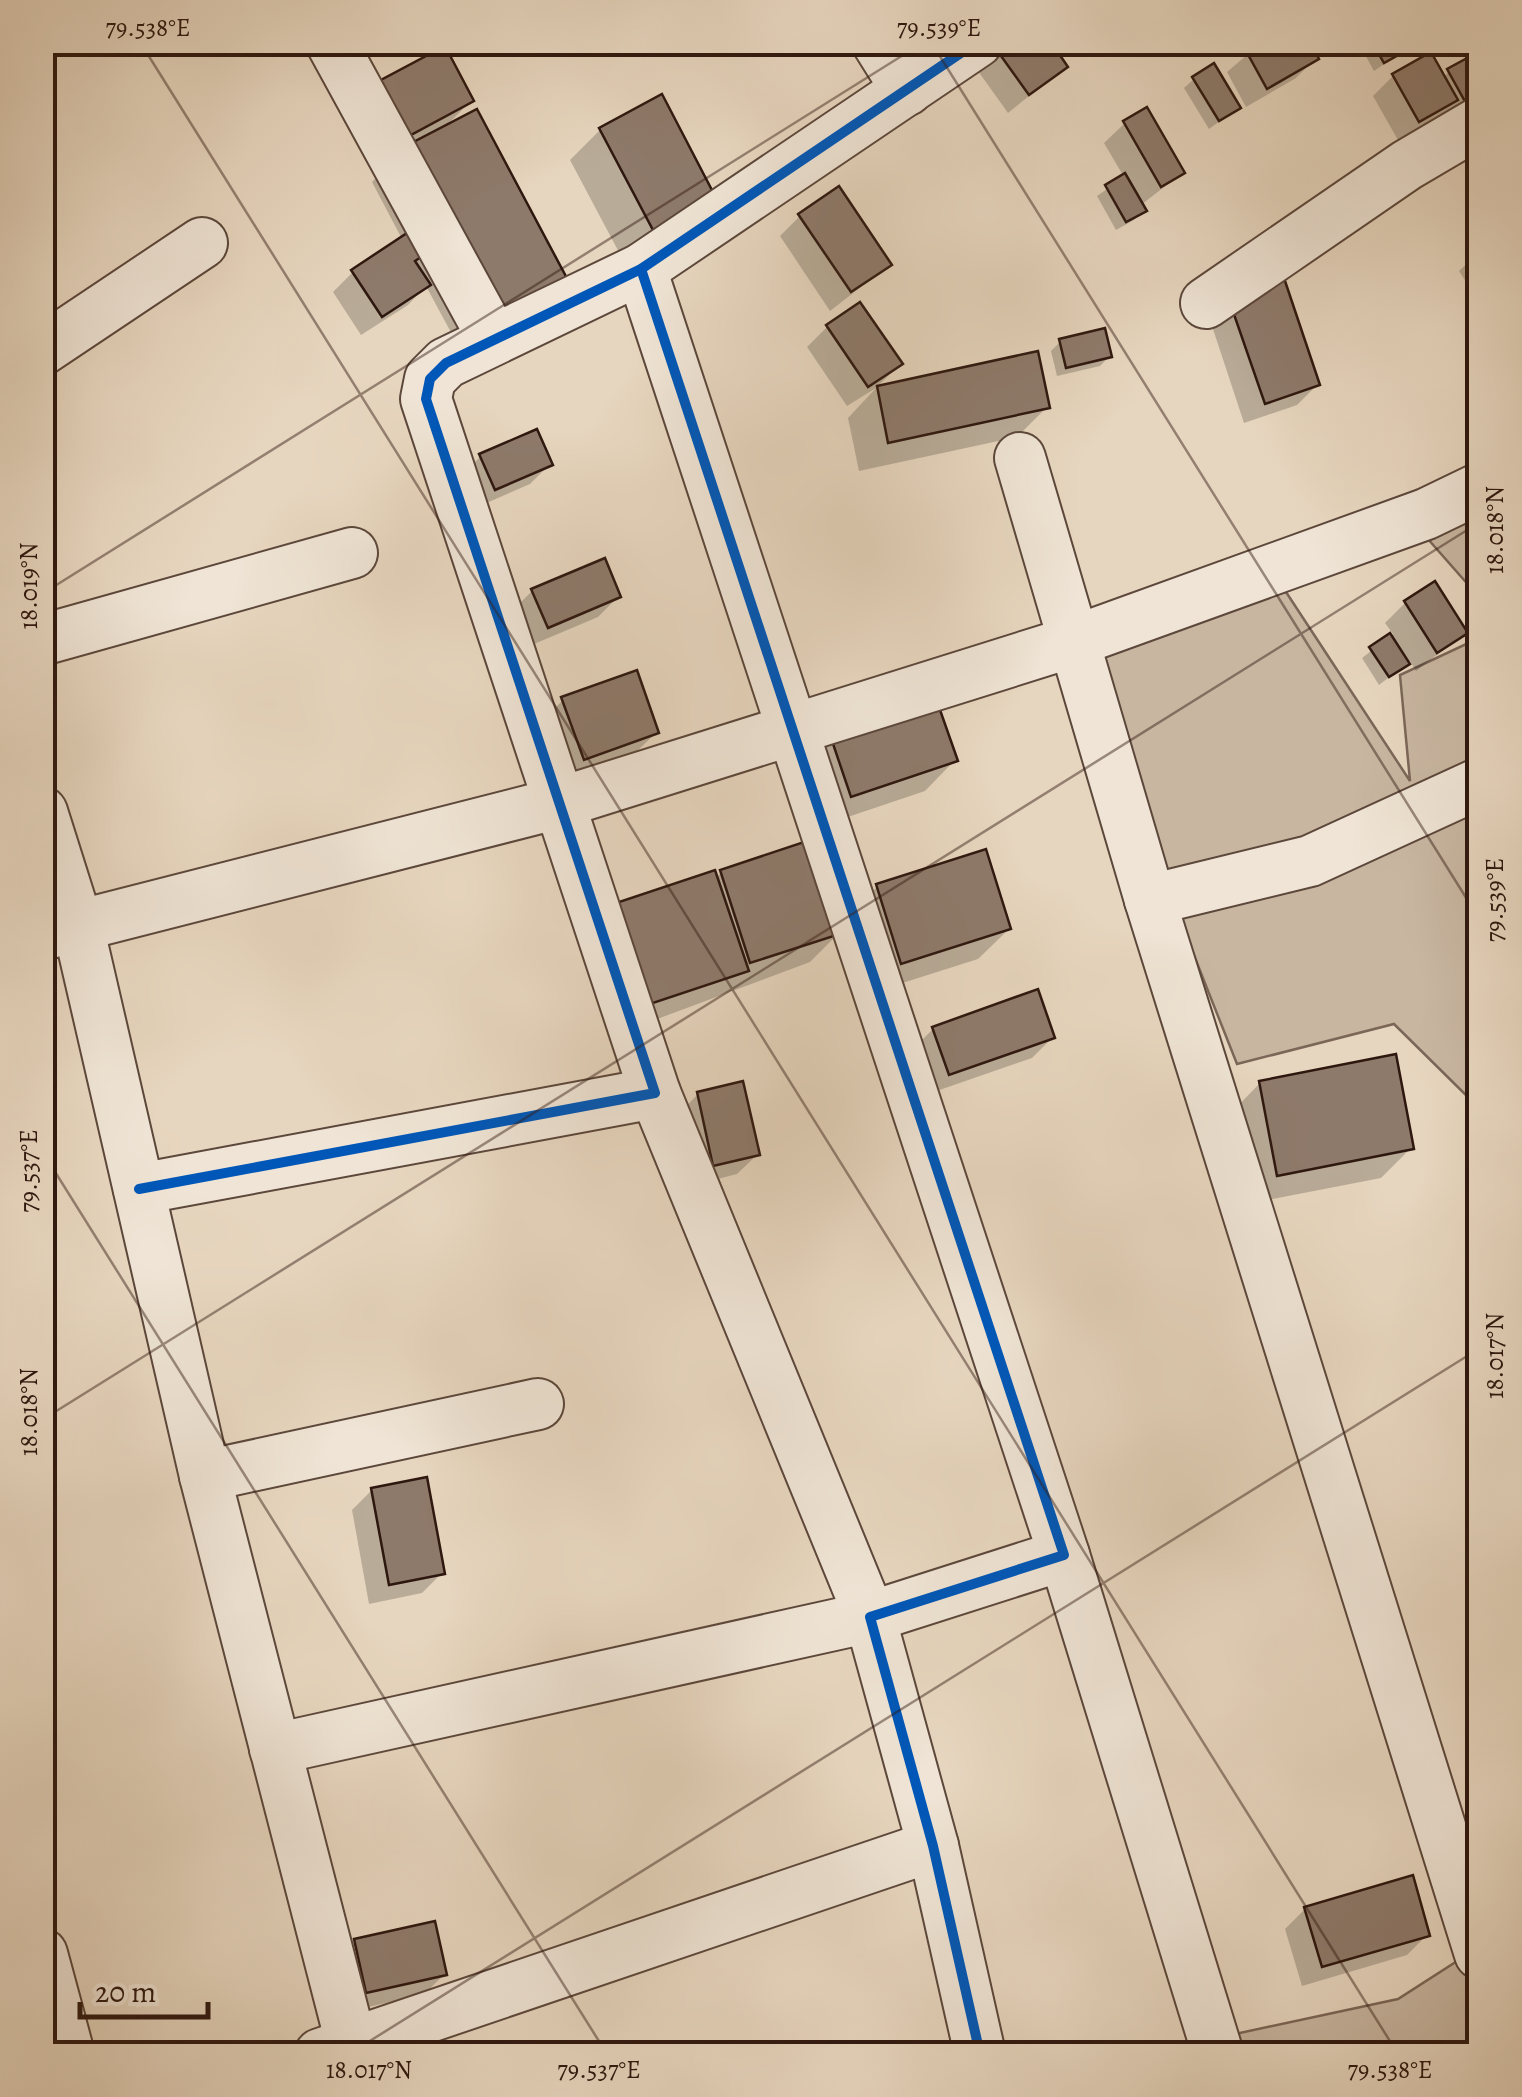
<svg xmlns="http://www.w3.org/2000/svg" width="1522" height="2097" font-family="Alegreya,serif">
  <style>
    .green { fill: #c8b6a1; stroke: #7b6658; stroke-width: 2.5 }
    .shadow { fill: #0003 }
    .building { fill: #8e7a6b; stroke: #2e170f; stroke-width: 2.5 }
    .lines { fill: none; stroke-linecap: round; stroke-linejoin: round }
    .minor-casing { stroke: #5c473b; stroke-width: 54 }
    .minor { stroke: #efe4d5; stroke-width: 50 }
    .cycleway-casing { stroke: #efe4d5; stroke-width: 16 }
    .cycleway { stroke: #0057b8; stroke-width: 10 }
    .ticks { fill: none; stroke: #2e170f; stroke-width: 2.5; stroke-opacity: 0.45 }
    .neatline { fill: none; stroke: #2e170f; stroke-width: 4 }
    .ticks-label { font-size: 25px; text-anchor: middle; fill: #2e170f }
  </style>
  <rect width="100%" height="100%" fill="#e7d6bf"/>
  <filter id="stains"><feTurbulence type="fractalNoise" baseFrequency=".002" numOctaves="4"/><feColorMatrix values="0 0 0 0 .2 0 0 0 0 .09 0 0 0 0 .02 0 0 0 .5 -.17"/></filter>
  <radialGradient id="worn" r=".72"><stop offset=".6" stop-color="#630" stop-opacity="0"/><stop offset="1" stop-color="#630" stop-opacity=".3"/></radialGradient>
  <!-- green -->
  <g class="green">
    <polygon points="1479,506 1479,597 1420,530"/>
    <polygon points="1286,592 1410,781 1400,675 1479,638 1479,775 1295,855 1179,879 1152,865 1089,640"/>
    <polygon points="1479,795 1479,1108 1394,1024 1237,1064 1176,910"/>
    <polygon points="1479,1947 1479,2054 1142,2054 1398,1999"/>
  </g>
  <!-- shadow -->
  <g class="shadow">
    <polygon points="1010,42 1065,67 1008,113 978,71"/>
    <polygon points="1262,42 1328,42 1313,53 1316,58 1296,78 1246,107 1227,72"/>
    <polygon points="1358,42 1405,42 1408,48 1374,71"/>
    <polygon points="1449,71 1480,104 1446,123 1441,114 1398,140 1373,96 1393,76 1443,78"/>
    <polygon points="1194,79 1238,108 1209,129 1184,88"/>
    <polygon points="471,101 445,127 462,353 426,286 408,305 361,335 333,292 353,272 402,239 372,182 408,145 361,103"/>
    <polygon points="1125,123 1182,173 1141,205 1144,211 1134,220 1116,230 1097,196 1124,177 1104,143"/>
    <polygon points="600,130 712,196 622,258 570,160"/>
    <polygon points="800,216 889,265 830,311 780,236"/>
    <polygon points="1480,251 1480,304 1459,271"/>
    <polygon points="1230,299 1317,385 1297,405 1244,423 1210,320"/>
    <polygon points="827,327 900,364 876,388 847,406 807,347"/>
    <polygon points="1061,341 1109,357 1100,366 1057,376 1051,351"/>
    <polygon points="1036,354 1047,407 1017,437 859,471 848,418 876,388"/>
    <polygon points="481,456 550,464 530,484 475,508 461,476"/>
    <polygon points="532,591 618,597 598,617 527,647 512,611"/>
    <polygon points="1405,603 1465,633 1416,671 1410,661 1379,685 1362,658 1393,634 1385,623"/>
    <polygon points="563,700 657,732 636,752 564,779 543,720"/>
    <polygon points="828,729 955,760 925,791 821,826 798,759"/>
    <polygon points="721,872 840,932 810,962 617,1034"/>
    <polygon points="878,886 1009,929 978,959 871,993 848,916"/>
    <polygon points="933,1029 1052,1038 1032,1058 928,1094 913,1049"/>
    <polygon points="1260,1083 1411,1148 1381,1178 1247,1204 1230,1114"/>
    <polygon points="698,1094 758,1154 737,1174 694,1185 678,1115"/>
    <polygon points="372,1490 442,1573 422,1593 369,1604 352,1510"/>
    <polygon points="1305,1909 1427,1935 1407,1955 1302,1986 1285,1929"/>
    <polygon points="355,1941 445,1974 424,1994 347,2012 335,1962"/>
  </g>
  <!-- building -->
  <g class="building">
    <polygon points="1005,42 1051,42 1068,67 1029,95 996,49"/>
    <polygon points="1257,42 1310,42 1319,59 1267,89 1245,49"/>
    <polygon points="1372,42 1408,42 1411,48 1384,63"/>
    <polygon points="445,46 474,101 409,136 379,81"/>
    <polygon points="1480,51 1480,98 1467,105 1447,69"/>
    <polygon points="1431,52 1458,100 1419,122 1392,74"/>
    <polygon points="1214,63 1241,108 1219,121 1192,77"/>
    <polygon points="662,94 715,196 653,230 599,128"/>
    <polygon points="1147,107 1185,173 1161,187 1123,121"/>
    <polygon points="477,109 570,284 492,325 400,149"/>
    <polygon points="1125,173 1147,211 1126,222 1105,185"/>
    <polygon points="839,186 892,265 851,292 798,214"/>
    <polygon points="416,227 430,251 415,261 431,285 382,317 351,270"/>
    <polygon points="1284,278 1320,385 1265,404 1228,297"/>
    <polygon points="860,302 903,364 868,387 826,325"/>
    <polygon points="1105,328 1112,357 1066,368 1059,339"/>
    <polygon points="1038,351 1050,408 888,443 877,386"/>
    <polygon points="537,429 553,465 495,490 479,454"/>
    <polygon points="605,558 621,597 548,628 531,589"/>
    <polygon points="1435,581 1468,633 1437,653 1404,601"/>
    <polygon points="1390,633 1410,664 1389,677 1369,647"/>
    <polygon points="637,670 659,733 584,760 561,697"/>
    <polygon points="933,690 958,761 851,797 827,726"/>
    <polygon points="813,839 843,933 750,963 720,870"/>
    <polygon points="986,849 1011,929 901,964 876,884"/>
    <polygon points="715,870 749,971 647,1005 613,904"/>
    <polygon points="1038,989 1055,1038 949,1075 932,1027"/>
    <polygon points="1396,1054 1414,1149 1277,1176 1259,1081"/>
    <polygon points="743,1081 760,1155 713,1166 697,1092"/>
    <polygon points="427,1477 445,1574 389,1585 371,1488"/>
    <polygon points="1413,1875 1430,1936 1322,1967 1304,1907"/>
    <polygon points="435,1921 447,1975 366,1993 354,1939"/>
  </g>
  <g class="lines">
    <defs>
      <g id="minor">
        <polyline points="331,42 493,338"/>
        <polyline points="877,42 907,90"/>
        <polyline points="641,269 1064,1555 870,1617 933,1846 980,2054"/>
        <polyline points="1206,303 1407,165 1480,122"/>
        <polyline points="42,350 202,243"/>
        <polyline points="1020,458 1150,900 1480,1954"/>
        <polyline points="42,640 352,553"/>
        <polyline points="42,812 78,926 205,1476 354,2054"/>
        <polyline points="1150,900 1310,861 1480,783"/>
        <polyline points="42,935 559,803 1072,642 1426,514 1480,488"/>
        <polyline points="139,1189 655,1093 426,399 430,379 446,363 641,269 977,42"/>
        <polyline points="205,1476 538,1404"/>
        <polyline points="1064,1555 1218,2054"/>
        <polyline points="275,1749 870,1617 655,1093"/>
        <polyline points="42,1954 69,2054"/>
        <polyline points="320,2054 933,1846"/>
      </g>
    </defs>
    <!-- minor casing -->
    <use href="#minor" class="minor-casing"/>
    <!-- minor -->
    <use href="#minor" class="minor"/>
    <defs>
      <g id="cycleway">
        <polyline points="641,269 1064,1555 870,1617 933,1846 980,2054"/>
        <polyline points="139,1189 655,1093 426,399 430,379 446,363 641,269 977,42"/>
      </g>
    </defs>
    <!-- cycleway casing -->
    <use href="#cycleway" class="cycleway-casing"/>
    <!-- cycleway -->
    <use href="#cycleway" class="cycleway"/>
  </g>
  <!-- ticks -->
  <path class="ticks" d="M 140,42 L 1398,2054M 931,42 L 1480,920M 42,594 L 924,42M 42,1151 L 607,2054M 42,1420 L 1480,522M 349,2054 L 1480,1348"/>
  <!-- margin -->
  <rect width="1522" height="2097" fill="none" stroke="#e7d6bf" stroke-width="110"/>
  <!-- scale -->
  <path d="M80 2002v15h128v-15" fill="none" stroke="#2e170f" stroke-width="5"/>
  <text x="95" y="2002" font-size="30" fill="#2e170f" stroke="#efe4d5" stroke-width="8" paint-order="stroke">20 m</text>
  <rect x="55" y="55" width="1412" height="1987" class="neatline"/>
  <g class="ticks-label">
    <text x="148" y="36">79.538°E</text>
    <text x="939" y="36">79.539°E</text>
    <text transform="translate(1494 530) rotate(-90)" y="9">18.018°N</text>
    <text transform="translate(28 586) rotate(-90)" y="9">18.019°N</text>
    <text transform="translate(1494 900) rotate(-90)" y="9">79.539°E</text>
    <text transform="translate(28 1171) rotate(-90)" y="9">79.537°E</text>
    <text transform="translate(1494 1356) rotate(-90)" y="9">18.017°N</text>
    <text transform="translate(28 1412) rotate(-90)" y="9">18.018°N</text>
    <text x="369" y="2078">18.017°N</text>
    <text x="599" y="2078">79.537°E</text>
    <text x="1390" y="2078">79.538°E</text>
  </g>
  <rect width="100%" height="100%" filter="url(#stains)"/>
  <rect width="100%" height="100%" fill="url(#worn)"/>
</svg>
